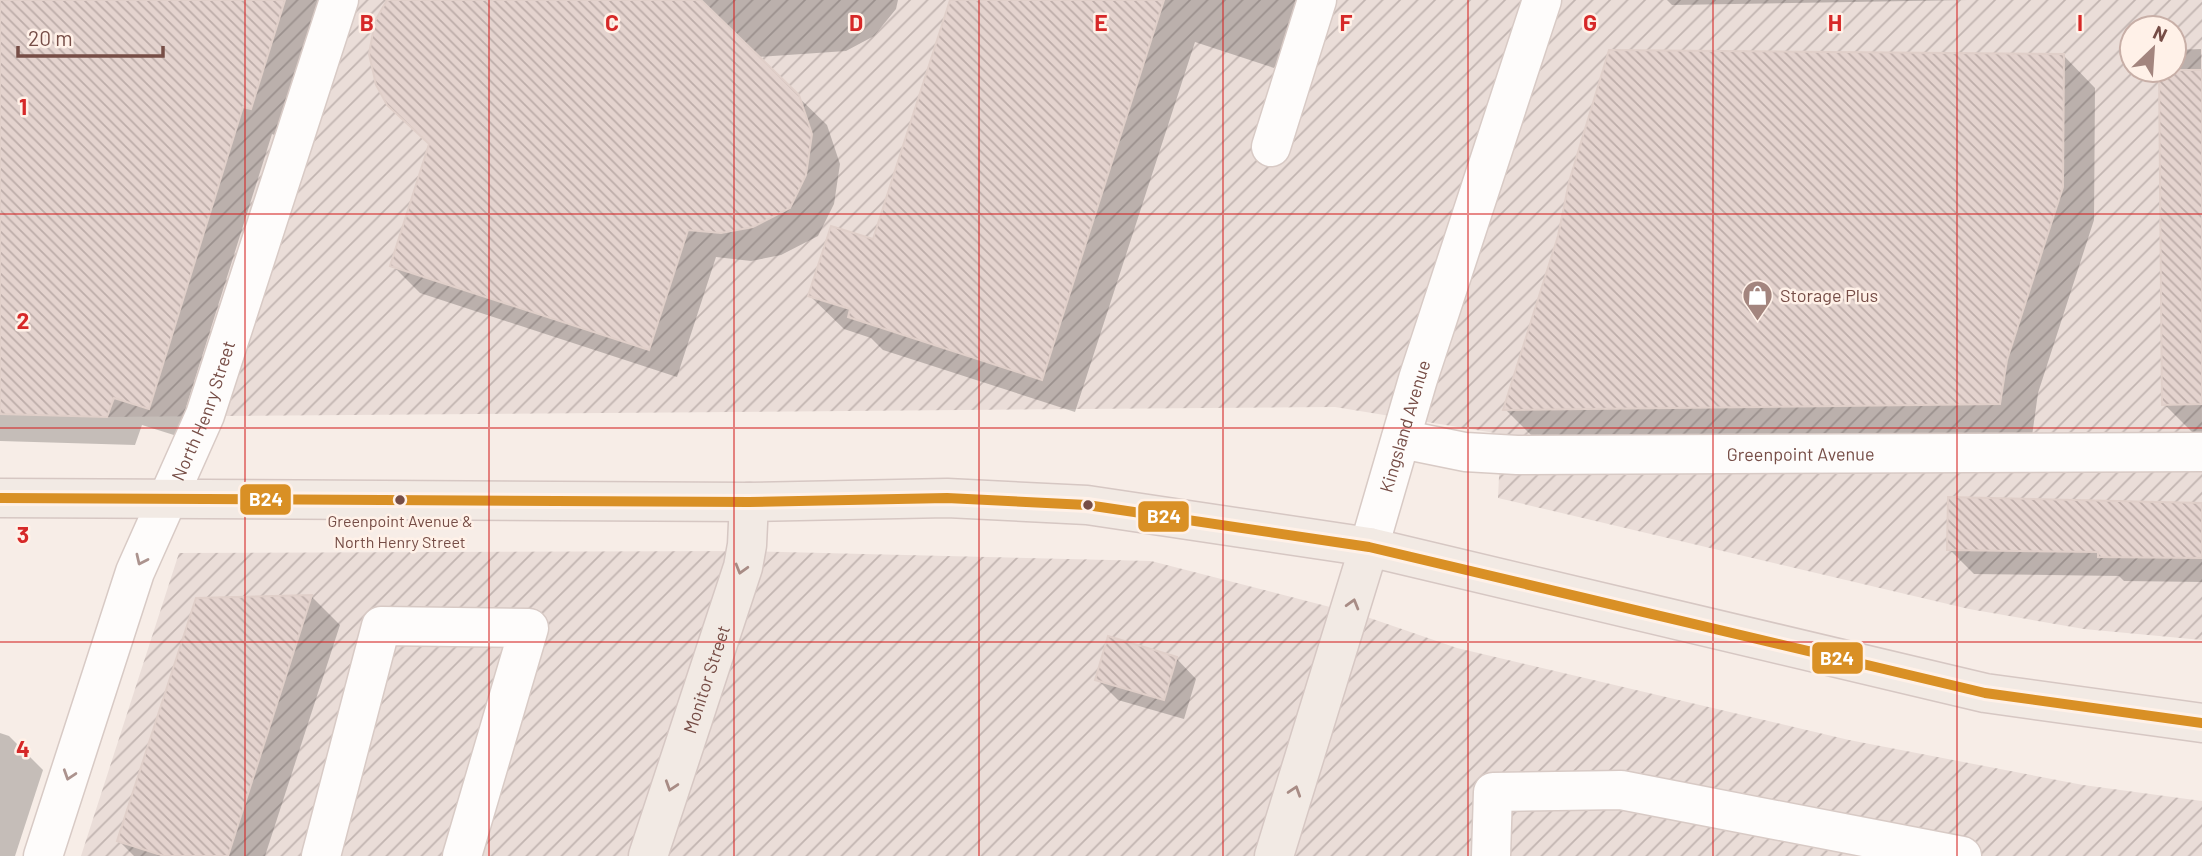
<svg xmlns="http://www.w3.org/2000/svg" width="2202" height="856" font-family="Barlow,sans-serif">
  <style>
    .industrial { fill: url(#industrial-furrows); fill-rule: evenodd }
    .shadow { fill: #0003 }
    .building { fill: url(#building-back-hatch); stroke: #e0cfc9; stroke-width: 2 }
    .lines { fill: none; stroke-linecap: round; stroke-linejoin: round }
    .minor-casing { stroke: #d8cac5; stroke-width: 41 }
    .major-casing { stroke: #d6c7c3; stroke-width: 41 }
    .minor { stroke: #fefcfb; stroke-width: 38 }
    .major { stroke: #f2eae4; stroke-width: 38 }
    .bus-1-casing { stroke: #fff1e8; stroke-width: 16 }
    .bus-1 { stroke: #d99025; stroke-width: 10 }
    .oneway { stroke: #ac938e }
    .oneway2 { stroke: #a88c85 }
    .grid { fill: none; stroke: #d62828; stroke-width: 2; stroke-opacity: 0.55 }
    .bus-dot { fill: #764d46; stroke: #fff1e8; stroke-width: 2.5 }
    .labels { text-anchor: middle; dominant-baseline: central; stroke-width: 5; stroke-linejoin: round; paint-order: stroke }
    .bus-label { font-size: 16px; fill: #764d46; stroke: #fff1e8 }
    .poi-label { font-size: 18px; fill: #764d46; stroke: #fff1e8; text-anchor: start }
    .street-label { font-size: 18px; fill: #764d46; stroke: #fff1e8 }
    .grid-label { font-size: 23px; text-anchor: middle; font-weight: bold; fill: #d62828; stroke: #fff1e8; stroke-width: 5; stroke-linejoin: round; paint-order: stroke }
    .line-badge { stroke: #fff1e8; stroke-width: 2.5 }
    .badge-label { font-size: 19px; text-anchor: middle; font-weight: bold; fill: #fff }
  </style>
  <defs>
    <pattern id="industrial-furrows" width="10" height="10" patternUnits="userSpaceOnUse" patternTransform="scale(1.75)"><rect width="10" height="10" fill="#eaddd8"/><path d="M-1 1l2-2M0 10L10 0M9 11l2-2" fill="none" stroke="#c2b5b1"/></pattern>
    <pattern id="building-back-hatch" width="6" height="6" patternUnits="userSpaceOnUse" patternTransform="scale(1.75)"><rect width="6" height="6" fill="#e4d3ce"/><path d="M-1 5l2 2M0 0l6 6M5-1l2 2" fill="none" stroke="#bdada9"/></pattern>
  </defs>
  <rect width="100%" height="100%" fill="#f7ede7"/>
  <!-- industrial -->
  <g class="industrial">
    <path d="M 0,0 L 2202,0 L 2202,640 L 2084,629 L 1969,609 L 1498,498 L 1501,434 L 1335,407 L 107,417 L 0,414 ZM 2132,28 L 2174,28 L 2174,70 L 2132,70 Z"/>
    <polygon points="745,551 1151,561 1361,615 1457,648 1849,740 2083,785 2202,801 2202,856 81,856 179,553"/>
  </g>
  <!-- shadow -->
  <g class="shadow">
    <polygon points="0,0 322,0 279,137 272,134 177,436 142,425 135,445 0,441"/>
    <polygon points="389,0 898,0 896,9 874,36 846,51 757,57 827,125 840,164 834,204 818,236 781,255 751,261 716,257 677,377 420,293 392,265 430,145"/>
    <polygon points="952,0 1324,0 1274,68 1195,42 1075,412 883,350 871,338 844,329 810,296 874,242"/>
    <polygon points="1667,0 1968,0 1672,5"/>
    <polygon points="2201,49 2202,432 2192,432 2164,404 2161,70 2174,70 2174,50"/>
    <polygon points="2063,55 2095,88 2094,220 2038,393 2032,436 1537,441 1505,409"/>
    <polygon points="2202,505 2202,582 2124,581 2119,576 1974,574 1949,549"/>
    <polygon points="312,597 340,625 265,856 134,856 119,841 197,599"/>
    <polygon points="1176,658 1196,679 1184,719 1118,700 1097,679"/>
    <polygon points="0,733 9,736 43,770 15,856 0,856"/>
  </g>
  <!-- building -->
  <g class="building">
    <polygon points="0,0 285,0 251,109 243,107 149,409 114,398 107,417 0,414"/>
    <polygon points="387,0 701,0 799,95 812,134 806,175 790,208 753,227 721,233 688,230 649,350 390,266 429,144 387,105 376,85 369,54 375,21"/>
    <polygon points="950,0 1164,0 1042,380 848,317 850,309 808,296 831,226 873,239"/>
    <polygon points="1609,50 2064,54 2063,187 2007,360 2000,404 1503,410 1558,236 1569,182"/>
    <polygon points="2159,70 2202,70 2202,404 2162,405"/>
    <polygon points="1948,497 2202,503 2202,558 2098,557 2098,552 1947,550"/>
    <polygon points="312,595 228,856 164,856 117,841 196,598"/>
    <polygon points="1108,636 1177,657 1164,700 1095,680"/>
  </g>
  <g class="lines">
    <defs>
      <g id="minor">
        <polyline points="1271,147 1317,0"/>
        <path id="s1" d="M 1401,439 L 1465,452 L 1517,455 L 2202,452"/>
        <path id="s2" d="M 1369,547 L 1418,379 L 1542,0"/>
        <path id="s3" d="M 43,856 L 135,572 L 205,415 L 339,0"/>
        <polyline points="321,856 381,626 529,628 462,856"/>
        <polyline points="1491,856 1493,792 1621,790 1962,856"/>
      </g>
      <g id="major">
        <polyline points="0,498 749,502 947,498 1087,505 1369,547 1985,693 2202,723"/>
        <path id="s4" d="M 648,856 L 743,567 L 747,545 L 749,502"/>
        <polyline points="1274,856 1369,547"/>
      </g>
    </defs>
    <!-- minor casing -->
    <use href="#minor" class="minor-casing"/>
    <!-- major casing -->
    <use href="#major" class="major-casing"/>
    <!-- minor -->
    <use href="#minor" class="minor"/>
    <!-- major -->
    <use href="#major" class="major"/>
    <defs>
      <polyline id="bus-1" points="0,498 749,502 947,498 1087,505 1369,547 1985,693 2202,723"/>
    </defs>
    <!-- bus-1 casing -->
    <use href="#bus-1" class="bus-1-casing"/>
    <!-- bus-1 -->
    <use href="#bus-1" class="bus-1"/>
  </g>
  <!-- one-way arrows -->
  <defs><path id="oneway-chevron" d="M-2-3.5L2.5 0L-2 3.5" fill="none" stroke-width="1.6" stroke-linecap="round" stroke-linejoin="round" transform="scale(1.75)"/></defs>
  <g class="oneway">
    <use href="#oneway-chevron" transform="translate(141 560) rotate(115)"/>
    <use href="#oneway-chevron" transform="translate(69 775) rotate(108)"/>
  </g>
  <g class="oneway2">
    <use href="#oneway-chevron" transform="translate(741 569) rotate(106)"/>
    <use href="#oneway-chevron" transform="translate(1353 604) rotate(-74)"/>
    <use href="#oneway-chevron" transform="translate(671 786) rotate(108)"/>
    <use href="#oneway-chevron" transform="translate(1295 791) rotate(-72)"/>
  </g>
  <!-- grid -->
  <path class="grid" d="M 245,0 L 245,856M 489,0 L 489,856M 734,0 L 734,856M 979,0 L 979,856M 1223,0 L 1223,856M 1468,0 L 1468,856M 1713,0 L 1713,856M 1957,0 L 1957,856M 0,214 L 2202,214M 0,428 L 2202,428M 0,642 L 2202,642"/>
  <!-- icons -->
  <defs>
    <symbol id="shop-pin" viewBox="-11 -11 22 30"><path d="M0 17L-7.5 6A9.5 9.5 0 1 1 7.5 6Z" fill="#a3857e" stroke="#fff1e8"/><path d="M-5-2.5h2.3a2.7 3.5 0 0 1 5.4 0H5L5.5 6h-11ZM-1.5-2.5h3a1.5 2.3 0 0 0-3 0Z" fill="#fff"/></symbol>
  </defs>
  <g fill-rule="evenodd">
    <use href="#shop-pin" x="1740" y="278" width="35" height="47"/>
  </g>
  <!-- markers -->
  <g class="bus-dot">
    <circle cx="400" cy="500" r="6"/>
    <circle cx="1088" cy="505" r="6"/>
  </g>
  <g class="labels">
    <!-- bus labels -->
    <g class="bus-label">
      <text x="400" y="520">Greenpoint Avenue &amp;<tspan x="400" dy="21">North Henry Street</tspan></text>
    </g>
    <!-- poi labels -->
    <g class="poi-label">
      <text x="1780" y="295">Storage Plus</text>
    </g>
    <!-- street labels -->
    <g class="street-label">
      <text stroke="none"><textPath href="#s3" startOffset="474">North Henry Street</textPath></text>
      <text stroke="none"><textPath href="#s2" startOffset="126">Kingsland Avenue</textPath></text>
      <text stroke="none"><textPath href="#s1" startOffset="401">Greenpoint Avenue</textPath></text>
      <text stroke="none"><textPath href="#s4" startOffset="186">Monitor Street</textPath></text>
    </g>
  </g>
  <g class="grid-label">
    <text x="367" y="31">B</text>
    <text x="612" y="31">C</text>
    <text x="856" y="31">D</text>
    <text x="1101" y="31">E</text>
    <text x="1346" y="31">F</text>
    <text x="1590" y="31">G</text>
    <text x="1835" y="31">H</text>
    <text x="2080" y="31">I</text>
    <text x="23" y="115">1</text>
    <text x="23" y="329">2</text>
    <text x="23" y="543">3</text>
    <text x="23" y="757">4</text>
  </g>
  <g class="line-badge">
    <rect x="239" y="483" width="53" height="33" rx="7" fill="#d99025"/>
    <rect x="1137" y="500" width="53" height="33" rx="7" fill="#d99025"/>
    <rect x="1811" y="641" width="53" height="34" rx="7" fill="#d99025"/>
  </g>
  <g class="badge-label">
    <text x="266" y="506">B24</text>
    <text x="1164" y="523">B24</text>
    <text x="1837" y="665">B24</text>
  </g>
  <!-- north arrow -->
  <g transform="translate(2153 49) rotate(25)"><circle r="33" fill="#fff1e8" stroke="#c8afa7" stroke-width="2"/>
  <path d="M0-5L12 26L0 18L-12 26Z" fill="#a3857e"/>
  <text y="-10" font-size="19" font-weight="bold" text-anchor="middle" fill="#764d46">N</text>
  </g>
  <!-- scale -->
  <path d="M18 46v10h145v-10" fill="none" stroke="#764d46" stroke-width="3.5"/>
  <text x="28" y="46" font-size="21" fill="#764d46" stroke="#fff1e8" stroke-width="5" paint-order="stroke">20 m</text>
</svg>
